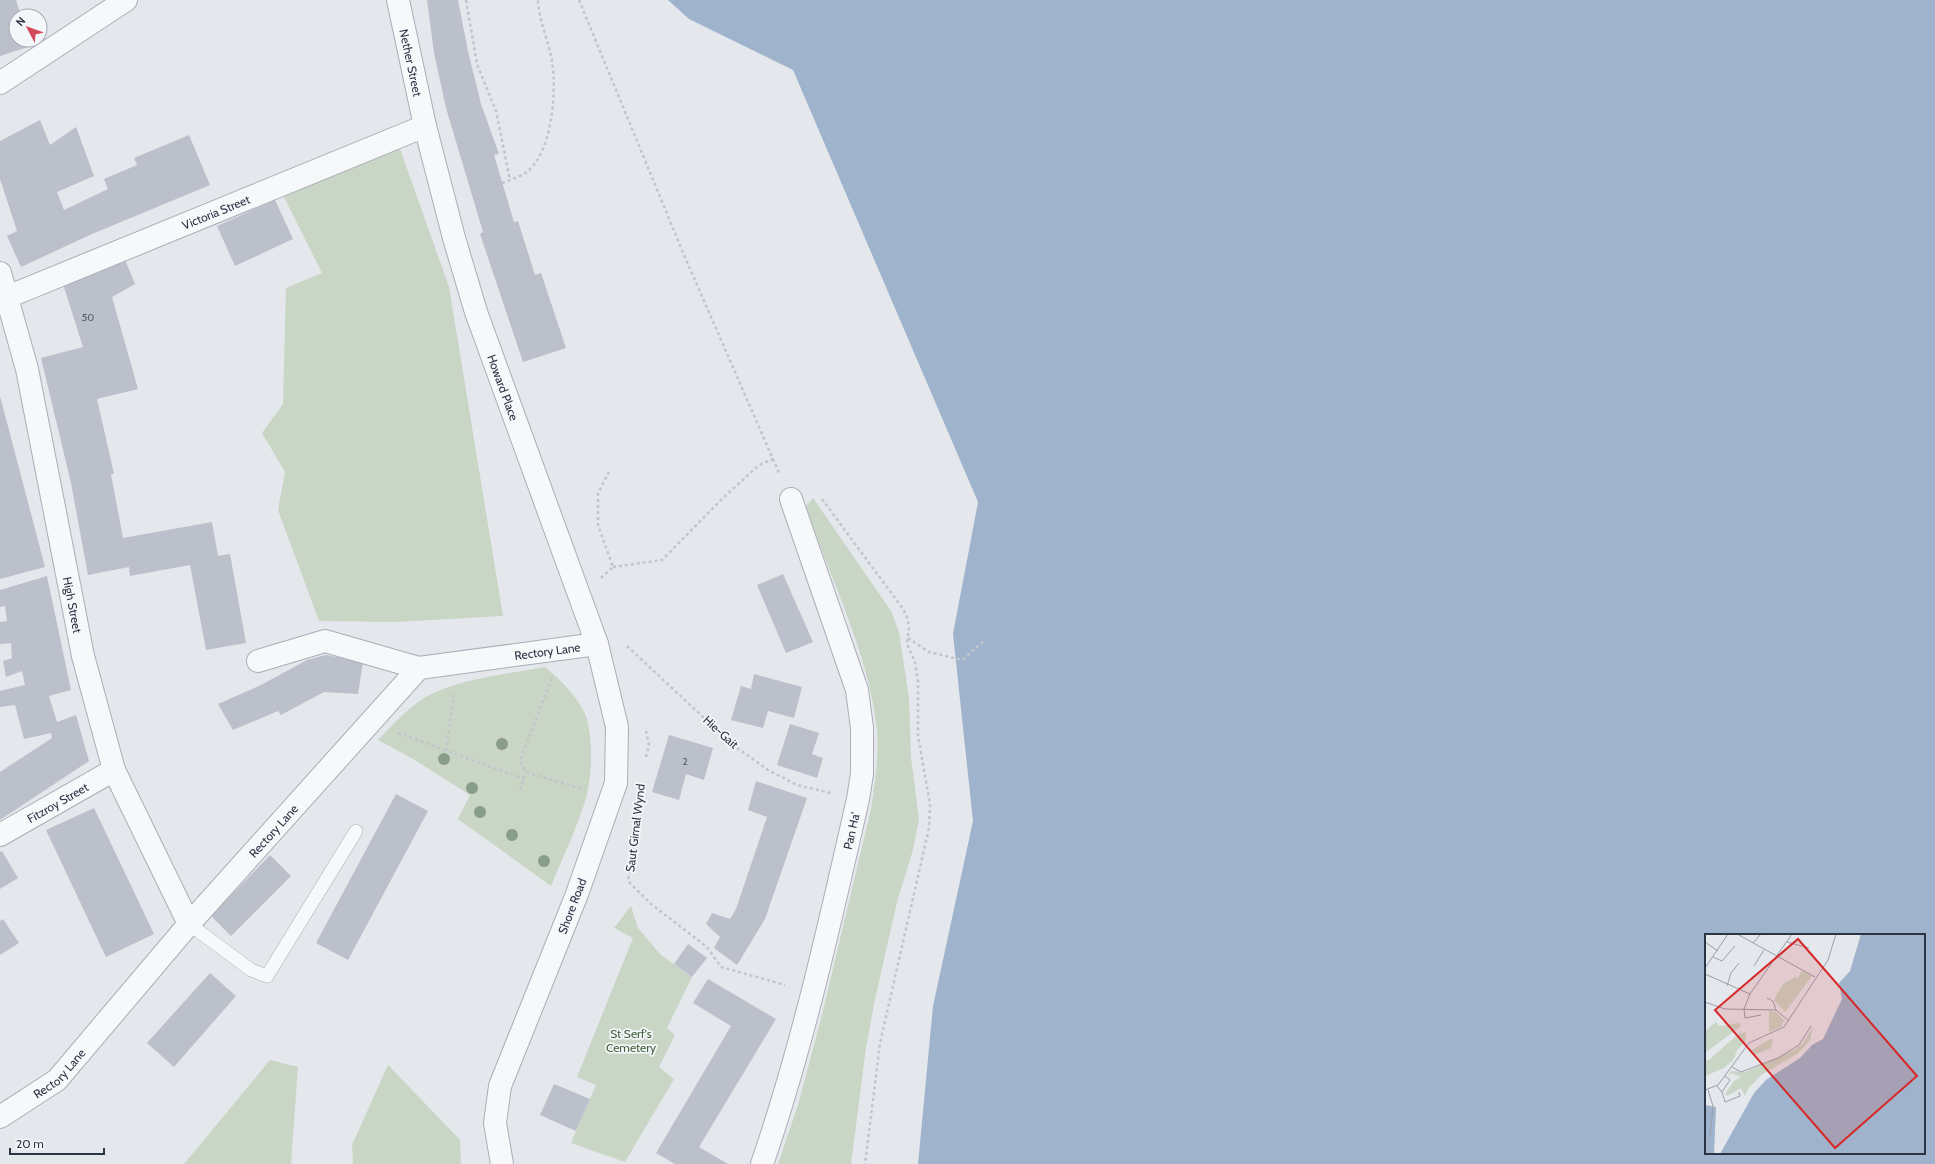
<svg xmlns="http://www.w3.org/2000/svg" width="1935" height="1164" font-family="Cabin,sans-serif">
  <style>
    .green { fill: #c9d6c5 }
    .water { fill: #9fb4cc; fill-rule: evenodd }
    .building { fill: #bbc0ca }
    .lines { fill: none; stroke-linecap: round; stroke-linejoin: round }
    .service-casing { stroke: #a9aeb7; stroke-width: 14 }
    .minor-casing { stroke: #a9aeb7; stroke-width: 24 }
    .path { stroke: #c2c5cb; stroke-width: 2.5; stroke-dasharray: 3 3; stroke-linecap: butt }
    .service { stroke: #f7f8fa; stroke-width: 13 }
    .minor { stroke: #f7f8fa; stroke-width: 22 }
    .tree { fill: #899d89 }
    .labels { text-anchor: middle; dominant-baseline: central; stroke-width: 3.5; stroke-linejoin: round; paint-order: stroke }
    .number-label { font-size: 10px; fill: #4f5766 }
    .street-label { font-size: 12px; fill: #2b3445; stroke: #f4f6f9 }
    .park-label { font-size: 12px; fill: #3f6138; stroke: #f4f6f9 }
    .inset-road { fill: none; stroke: #9a9fa9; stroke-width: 1 }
    .view { fill: #d62828; fill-opacity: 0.15; stroke: #d62828; stroke-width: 2 }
    .inset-edge { fill: none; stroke: #2b3445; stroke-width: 2 }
  </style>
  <rect width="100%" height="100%" fill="#e4e7ec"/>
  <!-- green -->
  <g class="green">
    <polygon points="399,146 449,287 503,616 396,622 319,621 278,510 285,472 262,433 283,404 286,288 322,273 283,195"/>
    <path d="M 813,498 L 891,611 L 899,632 L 909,698 L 911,757 L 919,819 L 913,850 L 897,902 L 874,1004 L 866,1048 L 851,1164 L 778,1164 L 798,1105 L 821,1019 L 871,809 C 875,783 879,756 877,730 C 869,652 830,580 806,506 Z"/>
    <path d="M 545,667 C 560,679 581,700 587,719 C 593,741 592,777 586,798 C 577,828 563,857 551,886 L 458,819 L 470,795 L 413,759 L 378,740 C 389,729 400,716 413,706 C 445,679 505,675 545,667 Z"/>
    <polygon points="631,906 638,928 661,955 692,977 667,1028 675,1035 659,1067 674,1079 625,1162 571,1143 596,1085 577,1077 633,938 614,928"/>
    <polygon points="270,1060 298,1067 291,1164 184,1164"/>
    <polygon points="388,1065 460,1140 461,1164 353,1164 352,1145"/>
  </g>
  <!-- water -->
  <path class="water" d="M 668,0 L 1935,0 L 1935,1164 L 918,1164 L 933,1006 L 973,821 L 953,634 L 978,502 L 793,70 L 689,19 ZM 1706,935 L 1924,935 L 1924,1153 L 1706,1153 Z"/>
  <!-- building -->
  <g class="building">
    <polygon points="0,0 16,0 21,16 16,16 16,40 29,40 31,46 0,56"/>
    <polygon points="427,0 458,0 468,51 481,104 499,154 494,155 514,222 518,221 535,275 541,273 566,348 523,362 480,234 483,232 446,108 434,53"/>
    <polygon points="40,120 50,145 76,127 94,176 57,192 64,210 108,189 104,179 137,165 134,158 189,135 210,185 92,234 21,267 7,236 17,231 0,179 0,141"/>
    <polygon points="275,200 293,239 235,266 217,226"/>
    <polygon points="124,257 135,284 112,297 138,389 97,399 114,474 111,474 123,538 212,522 218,556 230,554 246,643 206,650 190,565 130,576 129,567 88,575 71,483 41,358 83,347 63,284"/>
    <polygon points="0,396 45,567 0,579"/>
    <polygon points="783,574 813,642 786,653 757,585"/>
    <polygon points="47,576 71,690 49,696 57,722 76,715 89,761 0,820 0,772 52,738 51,733 24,739 15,705 0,707 0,691 25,685 22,671 6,677 3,661 12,658 11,643 0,644 0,622 7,621 5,606 0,607 0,590"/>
    <polygon points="326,655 363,662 358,694 324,692 281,715 278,711 233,730 218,704 261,685 307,660"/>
    <polygon points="754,674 802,687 794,718 768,711 763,728 731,720 741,686 751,689"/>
    <polygon points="790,724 819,733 812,754 823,758 817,778 777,765"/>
    <polygon points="669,735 713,748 704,780 686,774 679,800 652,792"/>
    <polygon points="756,781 807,798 765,919 737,965 714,948 720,937 706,924 712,913 730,919 736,909 767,817 748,810"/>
    <polygon points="396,794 428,811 348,960 316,943"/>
    <polygon points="94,808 154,934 106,957 46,830"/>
    <polygon points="2,851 18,878 0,889 0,852"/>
    <polygon points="270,855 291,876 231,936 211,916"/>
    <polygon points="3,919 19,943 0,955 0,921"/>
    <polygon points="688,944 707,958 692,977 674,964"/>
    <polygon points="210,973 236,996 174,1067 147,1043"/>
    <polygon points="708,979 776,1019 699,1147 728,1164 675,1164 656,1153 731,1026 693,1003"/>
    <polygon points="554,1084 590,1099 576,1131 540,1115"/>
  </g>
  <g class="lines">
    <defs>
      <polyline id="service" points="189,924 251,970 267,976 356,831"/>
      <g id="minor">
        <path id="s1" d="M 398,0 L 425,126 L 454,238 L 476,312 L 597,644 L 617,727 L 616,783 L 577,894 L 500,1086 L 495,1123 L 502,1164"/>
        <polyline points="0,83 126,0"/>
        <path id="s2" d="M 0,273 L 27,369 L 83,656 L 114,770 L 189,924"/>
        <path id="s3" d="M 0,300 L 425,126"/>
        <polyline points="258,661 325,641 419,668"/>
        <path id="s4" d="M 0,835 L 114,770"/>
        <path id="s5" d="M 0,1117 L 57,1080 L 189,924 L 419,668 L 597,644"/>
        <path id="s6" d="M 762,1164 C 803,1045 830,922 858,799 L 862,774 L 862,728 L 857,690 L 791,499"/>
      </g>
    </defs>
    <!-- service casing -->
    <use href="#service" class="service-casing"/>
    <!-- minor casing -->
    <use href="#minor" class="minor-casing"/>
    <!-- path -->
    <g class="path">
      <polyline points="466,0 477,64 496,111 510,180"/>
      <polyline points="579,0 684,255 780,475"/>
      <path d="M 502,183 C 510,180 523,176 529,170 C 552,150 557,90 552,62 C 549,41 539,22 538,0"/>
      <polyline points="822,499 903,609 907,617 909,628 907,644 915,662 918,681 918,736 930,804 929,828 880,1043 865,1164"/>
      <polyline points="613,567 662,560 721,500 759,465 773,459"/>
      <polyline points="601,578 613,567 598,525 598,493 609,472"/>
      <polyline points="908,638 929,652 962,660 985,640"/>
      <polyline points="627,646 733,745 768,770 797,785 831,793"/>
      <polyline points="552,678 520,761 526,772 585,790"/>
      <polyline points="398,733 524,779"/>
      <polyline points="446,751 454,692"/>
      <polyline points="646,757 649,745 646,731"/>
      <polyline points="520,790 526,772"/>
      <polyline points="637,811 637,827 628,881 651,904 707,947 721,967 785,985"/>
    </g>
    <!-- service -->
    <use href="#service" class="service"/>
    <!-- minor -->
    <use href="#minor" class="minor"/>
  </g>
  <!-- trees -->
  <g class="tree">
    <circle cx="502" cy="744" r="6"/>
    <circle cx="444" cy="759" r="6"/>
    <circle cx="472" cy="788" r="6"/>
    <circle cx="480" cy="812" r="6"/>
    <circle cx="512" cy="835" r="6"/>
    <circle cx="544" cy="861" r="6"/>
  </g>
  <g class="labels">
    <!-- number labels -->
    <g class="number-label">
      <text x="88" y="317">50</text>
      <text x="685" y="761">2</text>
    </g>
    <!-- street labels -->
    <g class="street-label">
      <text stroke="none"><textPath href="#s1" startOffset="64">Nether Street</textPath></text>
      <text stroke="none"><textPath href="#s3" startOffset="233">Victoria Street</textPath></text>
      <text stroke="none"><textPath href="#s1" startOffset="402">Howard Place</textPath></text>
      <text stroke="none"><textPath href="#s2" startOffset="340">High Street</textPath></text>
      <text stroke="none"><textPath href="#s5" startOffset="746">Rectory Lane</textPath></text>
      <text transform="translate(721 732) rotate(42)">Hie-Gait</text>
      <text stroke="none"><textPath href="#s4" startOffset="66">Fitzroy Street</textPath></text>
      <text transform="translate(635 828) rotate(-83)">Saut Girnal Wynd</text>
      <text stroke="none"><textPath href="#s5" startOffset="398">Rectory Lane</textPath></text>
      <text stroke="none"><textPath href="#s6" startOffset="345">Pan Ha'</textPath></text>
      <text transform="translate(572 906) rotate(-69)">Shore Road</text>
      <text stroke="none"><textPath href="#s5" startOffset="74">Rectory Lane</textPath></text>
    </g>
    <!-- park labels -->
    <g class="park-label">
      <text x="631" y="1033">St Serf's<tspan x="631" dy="14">Cemetery</tspan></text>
    </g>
  </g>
  <!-- overview -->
  <g transform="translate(1705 934)">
    <rect width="220" height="220" fill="#e4e7ec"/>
    <path d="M 97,37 L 107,42 L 80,78 L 69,66 L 78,50 L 90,43 L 93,44 ZM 64,77 L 71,78 L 79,86 L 76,93 L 64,98 ZM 11,88 L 14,92 L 34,89 L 36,92 L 0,119 L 0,97 ZM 108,93 L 105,106 L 100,112 L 92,120 L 56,141 L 43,155 L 40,162 L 36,154 L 22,162 L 20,160 L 29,147 L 36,143 L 26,139 L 23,143 L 25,137 L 41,138 L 89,116 L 98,109 ZM 41,98 L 40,108 L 32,116 L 29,125 L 19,134 L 0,142 L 0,126 L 4,126 L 33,100 ZM 65,105 L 68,105 L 66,114 L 49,121 L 47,116 Z" fill="#c9d6c5"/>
    <path d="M 156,0 L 220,0 L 220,220 L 15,220 L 49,159 L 61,146 L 95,124 L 107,111 L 118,105 L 137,65 L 134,49 L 145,37 ZM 0,171 L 11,173 L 9,220 L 0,220 Z" fill="#9fb4cc"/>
    <path class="inset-road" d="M 32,0 L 110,43M 0,8 L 13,17M 82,8 L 104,14M 48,9 L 56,0M 8,23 L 17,27 L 30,12M 49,32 L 59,16M 0,34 L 23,0M 0,40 L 45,60M 22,52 L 26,39 L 34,29M 62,64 L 68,67 L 71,76M 0,68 L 20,75 L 71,76 L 84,87M 56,81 L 40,84 L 39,75 L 45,60 L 87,0M 27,133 L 36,138 L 73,124 L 94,111 L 106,92M 12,152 L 17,158 L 25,146 L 20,142M 0,156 L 13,151 L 44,109 L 79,93 L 123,26 L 131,0M 3,156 L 8,172 L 5,204M 17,158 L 20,168 L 35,162 L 34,158"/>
    <path class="view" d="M 93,5 L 212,142 L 130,214 L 10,76 Z"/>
    <rect width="220" height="220" class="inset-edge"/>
  </g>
  <!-- north arrow -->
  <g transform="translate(28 28) rotate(311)"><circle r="19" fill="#f4f6f9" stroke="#a4a8b1"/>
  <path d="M0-3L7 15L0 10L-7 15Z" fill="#d1495b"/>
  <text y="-6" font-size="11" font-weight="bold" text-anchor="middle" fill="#2b3445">N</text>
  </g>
  <!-- scale -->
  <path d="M10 1148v6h94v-6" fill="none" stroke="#2b3445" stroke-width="2"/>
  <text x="16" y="1148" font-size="12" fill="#2b3445" stroke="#f4f6f9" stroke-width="3" paint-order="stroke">20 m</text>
</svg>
